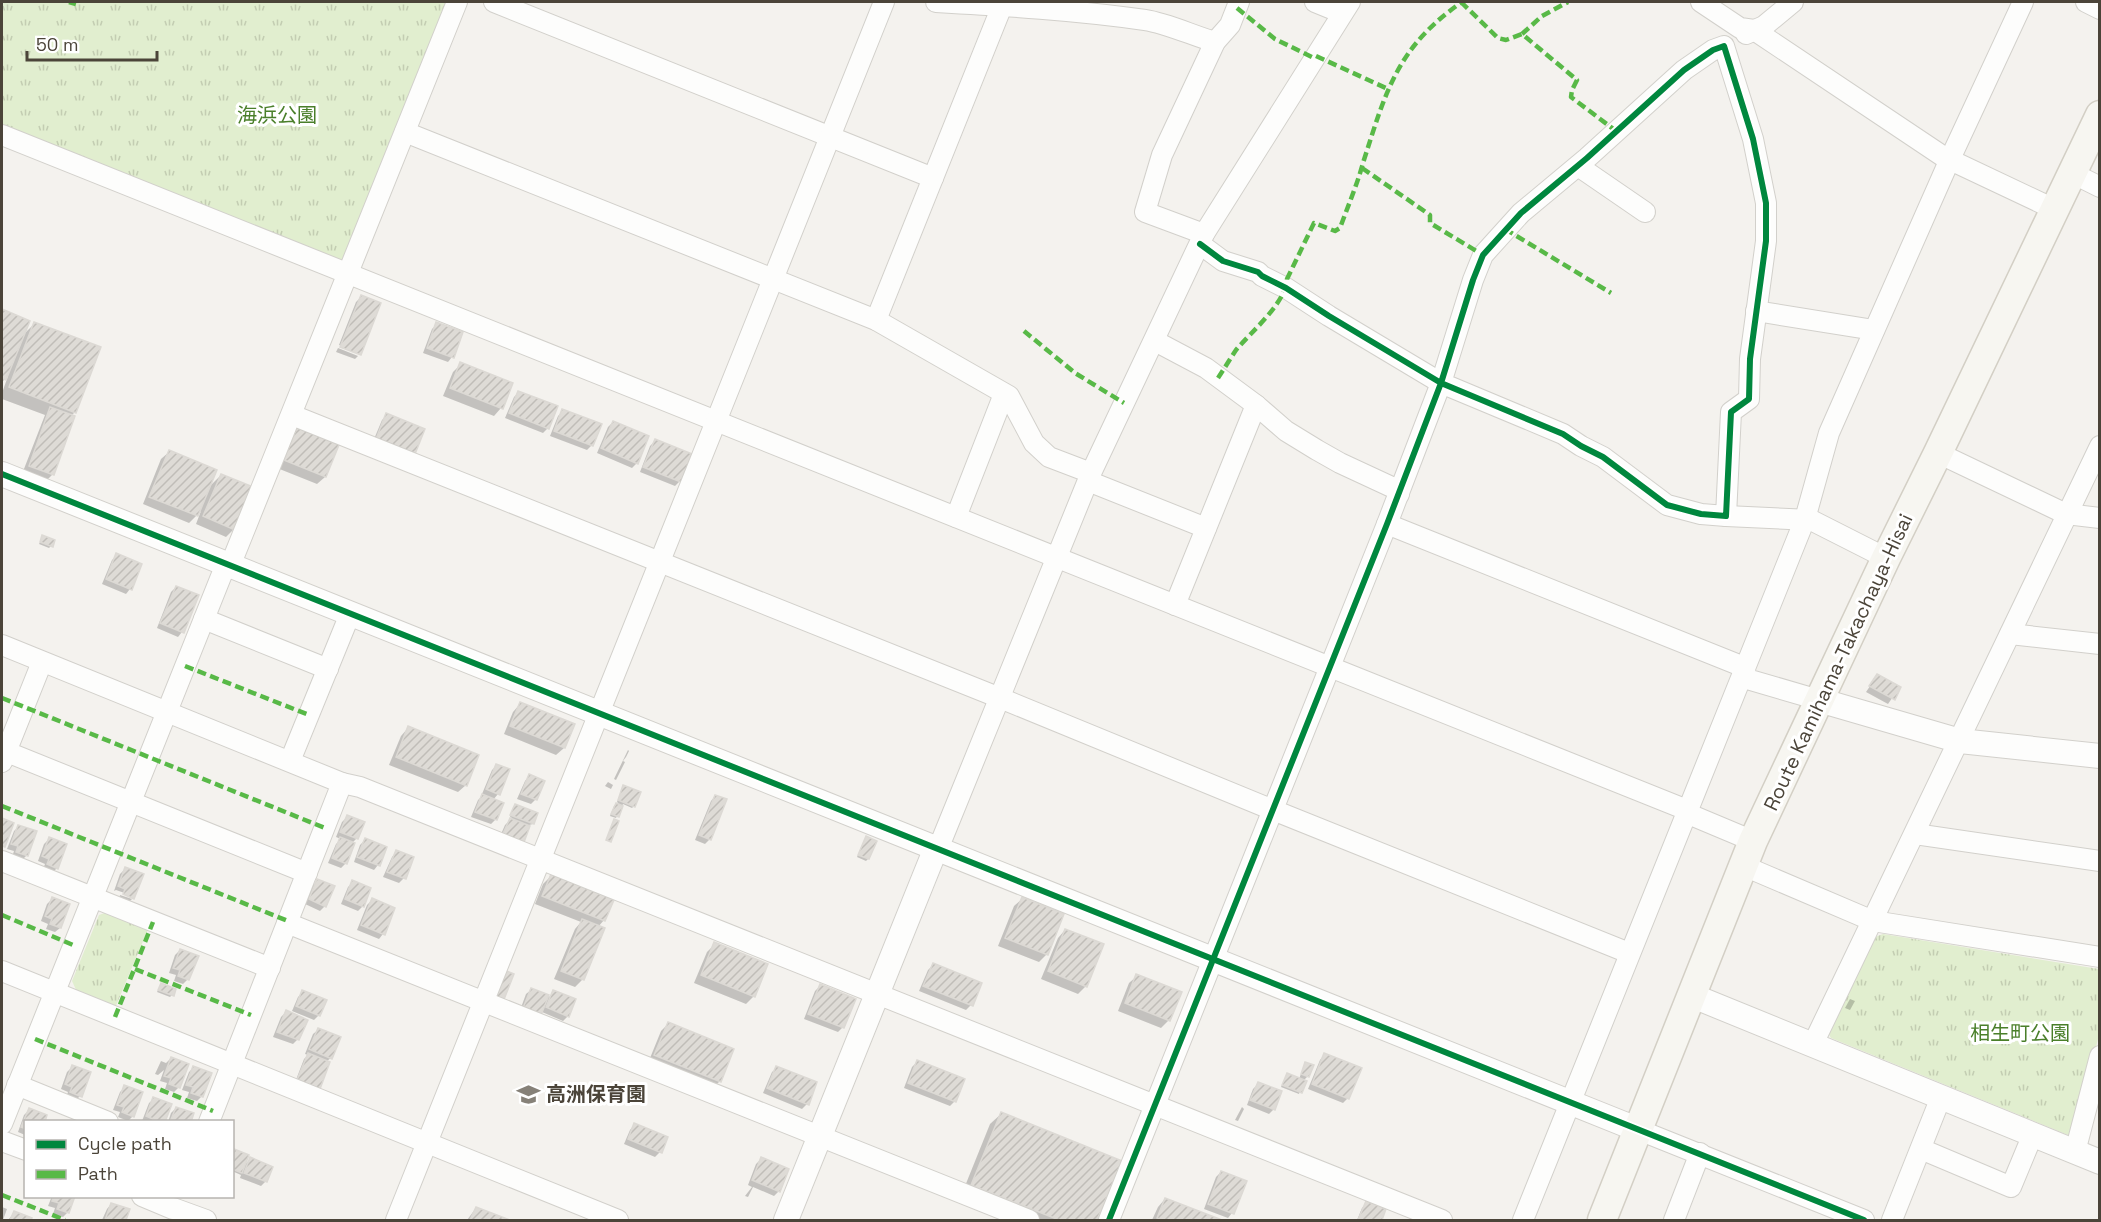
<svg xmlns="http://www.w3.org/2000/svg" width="2101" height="1222" font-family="'Space Grotesk','Noto Sans JP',sans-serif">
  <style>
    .park { fill: url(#park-tufts) }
    .shadow { fill: #0003 }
    .building { fill: url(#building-hatch); stroke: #dcd9d4; stroke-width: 1.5 }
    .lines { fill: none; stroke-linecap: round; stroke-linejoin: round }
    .minor-casing { stroke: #d2d0cb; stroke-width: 22 }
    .tertiary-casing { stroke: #d2d0cb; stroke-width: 26 }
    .secondary-casing { stroke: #d3cfc5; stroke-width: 31 }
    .minor { stroke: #fdfdfc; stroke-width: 20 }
    .tertiary { stroke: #fdfdfc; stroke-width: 24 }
    .secondary { stroke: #f7f6f1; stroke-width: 28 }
    .quiet { stroke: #58b947; stroke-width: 4.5; stroke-dasharray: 9 4.5; stroke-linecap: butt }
    .cycleway-casing { stroke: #fff; stroke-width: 10 }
    .cycleway { stroke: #00873e; stroke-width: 6 }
    .labels { text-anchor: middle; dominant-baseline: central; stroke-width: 6; stroke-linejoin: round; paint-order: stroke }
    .park-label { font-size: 20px; fill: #4a7f2a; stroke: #fff }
    .street-label { font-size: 20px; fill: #4b4439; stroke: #fff }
    .poi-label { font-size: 20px; font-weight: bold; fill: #4b4439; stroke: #fff; text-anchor: start }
  </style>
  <defs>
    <pattern id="park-tufts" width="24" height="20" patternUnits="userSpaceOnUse" patternTransform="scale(1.5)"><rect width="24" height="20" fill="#e1eecf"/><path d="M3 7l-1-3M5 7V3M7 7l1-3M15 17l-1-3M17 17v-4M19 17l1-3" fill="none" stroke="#c3cdb2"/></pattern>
    <pattern id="building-hatch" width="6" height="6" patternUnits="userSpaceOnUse" patternTransform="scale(1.5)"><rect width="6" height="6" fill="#dedbd6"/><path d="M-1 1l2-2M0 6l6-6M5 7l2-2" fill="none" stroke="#c0bdb8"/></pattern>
  </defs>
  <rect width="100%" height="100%" fill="#f4f2ee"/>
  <!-- park -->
  <g class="park">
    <polygon points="2,2 448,2 343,264 2,128"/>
    <polygon points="110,911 149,927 115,1008 77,992 72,981 99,915"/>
    <polygon points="1883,934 2099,969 2099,1035 2075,1131 2068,1135 1831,1038 1828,1033 1875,937"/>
  </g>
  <!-- shadow -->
  <g class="shadow">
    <polygon points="361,297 379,304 359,355 359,353 339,345 356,302"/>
    <polygon points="2,311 28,322 22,336 34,324 75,412 71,416 53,474 45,482 22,474 45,415 2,399 2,393 8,376 2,382"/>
    <polygon points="437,324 452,357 448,362 423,353 432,329"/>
    <polygon points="338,348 358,356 355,359 336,352"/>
    <polygon points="461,364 501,408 494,416 443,396 453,372"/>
    <polygon points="519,392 548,428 543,433 505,418 514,397"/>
    <polygon points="563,411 592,445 587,450 550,436 558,416"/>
    <polygon points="387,415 423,430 372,444 382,420"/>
    <polygon points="613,422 637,463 632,468 597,453 608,427"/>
    <polygon points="297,429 337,445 325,477 317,484 277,468 290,437"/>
    <polygon points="655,441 680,481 675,486 640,472 650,446"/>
    <polygon points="169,452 208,488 221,475 234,529 226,537 196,524 201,511 189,523 143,504 161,459"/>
    <polygon points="43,537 51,546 49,548 39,544"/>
    <polygon points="117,555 130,589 126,594 102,584 112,560"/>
    <polygon points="176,587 182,632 178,637 157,628 171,592"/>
    <polygon points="1877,676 1899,688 1888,704 1866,692"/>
    <polygon points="520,704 564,748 556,755 504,734 513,712"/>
    <polygon points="408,728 466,785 458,792 389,765 401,736"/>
    <polygon points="628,750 629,751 626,757 623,761 625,762 616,780 614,779"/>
    <polygon points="497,765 498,794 493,800 496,819 491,824 471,817 478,800 483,795 482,794 492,770"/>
    <polygon points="529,776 543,781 535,800 531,804 517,799 525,781"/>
    <polygon points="608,782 613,785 611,789 605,786"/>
    <polygon points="622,789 634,806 632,808 623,804 616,818 610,816 614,806 618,802 617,802"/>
    <polygon points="715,796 710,839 705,844 695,840 711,801"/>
    <polygon points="514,807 537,814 533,824 529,825 522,844 498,841 505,825 512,818 510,817"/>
    <polygon points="347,817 357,838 352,843 346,863 341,868 328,863 336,844 341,839 336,837 342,822"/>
    <polygon points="19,826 27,855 22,860 12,857 14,851 7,849 14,831"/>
    <polygon points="866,838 868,859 866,861 857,857"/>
    <polygon points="49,839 57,868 52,873 43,869 45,864 38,861 44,844"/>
    <polygon points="365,840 378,865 374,870 354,862 360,845"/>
    <polygon points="396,852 404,878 399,883 383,877 392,857"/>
    <polygon points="125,869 133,896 116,890 114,891 120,874"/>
    <polygon points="551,876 604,920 598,927 603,929 582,980 575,987 554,979 575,929 581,922 535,904 543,884"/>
    <polygon points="318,881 325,906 320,911 305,904 313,885"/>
    <polygon points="353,882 363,906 358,911 341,904 348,887"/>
    <polygon points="120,895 132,899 128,903 119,899"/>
    <polygon points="52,899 60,928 55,932 46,929 48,924 41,921 47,904"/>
    <polygon points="1022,899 1047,954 1039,962 998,946 1014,906"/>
    <polygon points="372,900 383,934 379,939 357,930 367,905"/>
    <polygon points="1065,930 1086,986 1078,994 1041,979 1058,938"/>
    <polygon points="715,944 754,996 746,1004 694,983 707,952"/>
    <polygon points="180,950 188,979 183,984 174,981 176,975 169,973 175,955"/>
    <polygon points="933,965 980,984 971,1005 966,1010 919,991 928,970"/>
    <polygon points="1137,976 1169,1020 1161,1028 1118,1011 1129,983"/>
    <polygon points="161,985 172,995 170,997 157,992"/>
    <polygon points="820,986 843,1027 838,1032 804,1019 815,991"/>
    <polygon points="531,990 549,997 554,992 568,1016 563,1021 542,1012 519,1013 526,994"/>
    <polygon points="303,992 319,1015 314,1020 292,1011 298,997"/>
    <polygon points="1850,999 1855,1001 1850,1010 1845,1008"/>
    <polygon points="286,1012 298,1039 293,1044 273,1037 281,1017"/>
    <polygon points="668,1024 720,1081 712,1089 648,1063 661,1031"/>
    <polygon points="318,1030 331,1058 294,1085 304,1059 308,1055 305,1054 313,1034"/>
    <polygon points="1324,1055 1348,1098 1343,1103 1308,1089 1320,1060"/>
    <polygon points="171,1058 179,1087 174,1092 165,1089 167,1083 160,1081 164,1070 158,1075 155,1074 161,1061 166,1063"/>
    <polygon points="917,1062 955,1101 950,1106 904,1088 912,1067"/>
    <polygon points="1304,1066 1312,1066 1307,1077 1303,1081 1299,1094 1281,1087 1287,1074 1299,1079"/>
    <polygon points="72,1067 80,1096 75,1101 66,1097 68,1092 61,1089 67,1072"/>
    <polygon points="194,1067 202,1096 197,1101 187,1098 189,1092 182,1090 189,1072"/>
    <polygon points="777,1068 807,1104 802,1109 763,1093 772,1072"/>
    <polygon points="1258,1084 1274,1109 1269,1114 1247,1105 1253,1089"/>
    <polygon points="125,1087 133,1116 128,1121 118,1117 120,1112 113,1110 120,1092"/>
    <polygon points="154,1099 164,1122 142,1121 149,1103"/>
    <polygon points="1242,1107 1244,1109 1238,1121 1235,1120"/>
    <polygon points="176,1108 190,1122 168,1122 171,1113"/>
    <polygon points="29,1110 26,1122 26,1141 23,1140 25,1135 18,1132 24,1115"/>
    <polygon points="1001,1114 1120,1161 1096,1220 1023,1220 961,1196 990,1124"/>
    <polygon points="634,1125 660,1152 655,1157 624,1144 630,1130"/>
    <polygon points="234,1151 243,1167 250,1159 266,1181 261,1186 240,1178 241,1175 232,1171 232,1153"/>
    <polygon points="761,1159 779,1191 774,1196 753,1187 748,1197 745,1196 752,1187 748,1185 756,1164"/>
    <polygon points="1221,1172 1232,1213 1228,1218 1204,1209 1216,1177"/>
    <polygon points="52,1196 73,1196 68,1212 63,1217 53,1214 55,1208 48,1206"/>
    <polygon points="1165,1199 1218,1220 1152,1220 1158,1207"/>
    <polygon points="1367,1203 1384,1210 1380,1220 1357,1220 1362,1208"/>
    <polygon points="111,1204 128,1210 124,1220 102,1220 107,1209"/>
    <polygon points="2,1207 7,1209 3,1220 2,1220"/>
    <polygon points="476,1208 506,1220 467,1220"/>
    <polygon points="14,1213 30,1219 30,1220 8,1220"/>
  </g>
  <!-- building -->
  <g class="building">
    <polygon points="361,295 381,303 361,355 340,347"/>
    <polygon points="2,309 30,321 6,380 2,378"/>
    <polygon points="34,322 101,347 76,413 9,387"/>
    <polygon points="436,322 463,332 454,358 427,348"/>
    <polygon points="460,362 513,383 503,409 450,388"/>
    <polygon points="518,391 558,406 549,429 509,413"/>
    <polygon points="50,407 75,416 54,475 29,466"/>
    <polygon points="562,409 602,424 593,446 554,431"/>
    <polygon points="386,413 425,429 415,454 376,439"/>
    <polygon points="613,421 649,436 638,464 601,448"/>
    <polygon points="297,427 339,445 326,477 284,460"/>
    <polygon points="655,439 692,454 681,482 643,467"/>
    <polygon points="169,450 217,470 198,516 149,497"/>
    <polygon points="221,474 253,487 235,530 203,516"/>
    <polygon points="42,535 55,540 53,547 40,542"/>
    <polygon points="116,553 142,564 132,590 106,579"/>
    <polygon points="176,586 199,595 184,633 160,623"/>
    <polygon points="1877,674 1901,687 1895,700 1869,686"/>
    <polygon points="520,702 575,724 565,748 510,726"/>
    <polygon points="408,726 479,755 467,786 396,757"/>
    <polygon points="496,764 510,769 500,795 486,789"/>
    <polygon points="529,774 545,781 537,800 521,794"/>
    <polygon points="623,785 641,792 635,807 618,800"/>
    <polygon points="482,794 504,803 497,820 475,812"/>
    <polygon points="715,795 727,799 711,840 699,835"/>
    <polygon points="616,803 623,806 619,817 611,814"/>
    <polygon points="515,804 538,813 534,824 510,815"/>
    <polygon points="347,815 365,822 358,839 340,832"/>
    <polygon points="2,818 14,823 5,847 2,846"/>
    <polygon points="510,818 530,826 523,845 502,836"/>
    <polygon points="614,819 619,821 611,842 606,840"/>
    <polygon points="18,825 37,831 28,856 16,852 18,846 11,844"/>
    <polygon points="866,836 877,841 869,859 858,855"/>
    <polygon points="49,837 67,844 58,869 47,864 49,859 42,856"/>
    <polygon points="340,837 355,843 347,864 332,858"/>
    <polygon points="365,838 387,847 380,866 357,857"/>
    <polygon points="396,850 414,857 406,879 387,872"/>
    <polygon points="125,867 144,874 134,899 123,894 125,889 118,886"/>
    <polygon points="551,874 614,900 605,921 542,896"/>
    <polygon points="317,879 335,886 326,907 309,899"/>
    <polygon points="352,880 371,888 364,907 345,899"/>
    <polygon points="52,897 70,904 61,928 50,924 52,919 45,916"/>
    <polygon points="1022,897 1064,914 1048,955 1005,938"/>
    <polygon points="372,898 395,908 385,935 361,925"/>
    <polygon points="582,919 605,928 584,980 561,971"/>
    <polygon points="1065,929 1104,944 1087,987 1048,971"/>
    <polygon points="714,942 768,964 755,997 701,975"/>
    <polygon points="180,949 199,956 189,980 178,976 180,970 173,968"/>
    <polygon points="933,963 982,983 973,1006 923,986"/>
    <polygon points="504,970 514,974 503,1002 493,997"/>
    <polygon points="1136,974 1182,992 1170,1021 1125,1003"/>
    <polygon points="161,983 176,989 174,996 158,990"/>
    <polygon points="820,984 856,999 844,1028 808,1014"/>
    <polygon points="531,988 549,995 541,1015 523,1008"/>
    <polygon points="302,990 327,1000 320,1016 296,1006"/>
    <polygon points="553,990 576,999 569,1017 546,1007"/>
    <polygon points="286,1010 308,1020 299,1040 277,1032"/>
    <polygon points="668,1022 734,1049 721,1082 654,1055"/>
    <polygon points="318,1028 341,1037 332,1059 309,1049"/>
    <polygon points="308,1053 330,1062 320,1089 297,1080"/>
    <polygon points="1324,1053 1362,1068 1349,1099 1312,1084"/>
    <polygon points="171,1057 189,1064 180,1088 169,1084 171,1078 164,1076"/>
    <polygon points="917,1060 965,1079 956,1102 908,1083"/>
    <polygon points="1305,1062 1314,1065 1309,1077 1301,1074"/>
    <polygon points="72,1065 91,1072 82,1097 70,1092 72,1087 65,1084"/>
    <polygon points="193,1066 212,1073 203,1097 191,1093 193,1087 186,1085"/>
    <polygon points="776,1066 817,1082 809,1105 767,1088"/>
    <polygon points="1287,1073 1307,1081 1302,1093 1282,1085"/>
    <polygon points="1258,1082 1282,1091 1275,1110 1250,1100"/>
    <polygon points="124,1085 143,1092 134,1117 122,1112 124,1107 117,1105"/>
    <polygon points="153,1097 172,1104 165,1122 152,1122 153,1119 146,1116"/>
    <polygon points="176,1107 194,1113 191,1122 170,1122"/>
    <polygon points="29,1108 47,1115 45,1122 26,1122 26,1129 21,1127"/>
    <polygon points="1001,1112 1122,1161 1097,1220 1059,1220 971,1185"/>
    <polygon points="634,1123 668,1137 662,1153 628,1139"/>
    <polygon points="234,1149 249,1155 242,1173 232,1169"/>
    <polygon points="250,1157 273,1167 267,1182 244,1173"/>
    <polygon points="761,1157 789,1169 780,1192 752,1180"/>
    <polygon points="1221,1171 1247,1181 1234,1214 1208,1204"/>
    <polygon points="54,1196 75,1196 69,1213 57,1209 59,1203 52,1201"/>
    <polygon points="1165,1198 1222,1220 1163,1220 1157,1218"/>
    <polygon points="1366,1201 1386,1209 1382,1220 1358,1220"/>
    <polygon points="111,1203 130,1209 126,1220 105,1220"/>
    <polygon points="476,1207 510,1220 470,1220"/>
    <polygon points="14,1211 32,1218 31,1220 10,1220"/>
  </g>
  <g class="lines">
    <defs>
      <g id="minor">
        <polyline points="494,2 933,178"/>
        <path d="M 936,2 C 1006,6 1075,10 1145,20 C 1166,23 1194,36 1215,42"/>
        <polyline points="1315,2 1342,13"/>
        <polyline points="1701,2 1740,28 1754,30 1944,157 2054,209"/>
        <polyline points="2086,2 2100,9"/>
        <polyline points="1746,34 1764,26 1793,2"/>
        <polyline points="405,132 876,320 1009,396 1034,443 1049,457 1091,473"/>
        <polyline points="2,135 1687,810 1691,815 1753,841"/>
        <polyline points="1578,166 1645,212"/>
        <polyline points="2072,173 2100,187"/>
        <polyline points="1204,234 1145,212 1162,155 1215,42 1230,25 1239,2"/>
        <polyline points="1756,311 1874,330"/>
        <polyline points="876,320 1002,6"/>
        <polyline points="1155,341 1206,368 1256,405 1286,431 1317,450 1340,463 1396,489 1399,494"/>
        <polyline points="292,415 1000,698 1273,810 1629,953"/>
        <polyline points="1938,453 2066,514 2100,518"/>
        <polyline points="1088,481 1206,528"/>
        <polyline points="1726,516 1811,520 1886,558"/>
        <polyline points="956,517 1004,394"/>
        <polyline points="1387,524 1744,667 1747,679 1819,700"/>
        <polyline points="230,566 457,2"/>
        <polyline points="1175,605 1256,405"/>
        <polyline points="204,619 328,669"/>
        <polyline points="2010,634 2100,644"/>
        <polyline points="2,645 342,783 209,1122"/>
        <polyline points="2,750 307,873"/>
        <polyline points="290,761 350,614"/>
        <polyline points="2,762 42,662"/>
        <polyline points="342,783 360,787 1442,1220"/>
        <polyline points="1915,834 2100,861"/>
        <polyline points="938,849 1091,473 1204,234 1350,2"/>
        <polyline points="2,861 270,968"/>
        <polyline points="1744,866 1873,921 2100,957"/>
        <polyline points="287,923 1029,1220"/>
        <polyline points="2,971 618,1220"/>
        <polyline points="1813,1044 2100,446"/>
        <polyline points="17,1085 108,1122"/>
        <polyline points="2,1124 226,564"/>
        <polyline points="1639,1130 1864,1220"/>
        <polyline points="2,1141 26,1150"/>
        <polyline points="1921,1149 2011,1187 2033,1134"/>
        <polyline points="2075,1152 2100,1056"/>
        <polyline points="142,1196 173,1209"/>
        <polyline points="173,1208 206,1220"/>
        <polyline points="396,1220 884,2"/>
        <polyline points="1109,1220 1387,524 1441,383 1473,280 1483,255 1521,213 1587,158 1684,70 1713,50 1724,46 1753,139 1766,203 1766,241 1750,359 1749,399 1731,412 1726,516 1701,514 1667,505 1603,457 1581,446 1563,434 1441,383 1329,316 1286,288 1262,276 1258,272 1223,261 1200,244"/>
        <polyline points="1523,1220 1805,519 1829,433 1950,159 2023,2"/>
        <polyline points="1674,1220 1700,1153"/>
        <polyline points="1892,1220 1941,1097"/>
      </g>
      <g id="tertiary">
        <polyline points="2,474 1639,1130"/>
        <polyline points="1819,700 1960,741 2100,756"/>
        <polyline points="1693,996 2100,1162"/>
        <polyline points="786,1220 936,848"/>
      </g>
      <polyline id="secondary" points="1602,1220 1753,841 1886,558 1938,453 2100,115"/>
    </defs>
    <!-- minor casing -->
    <use href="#minor" class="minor-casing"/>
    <!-- tertiary casing -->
    <use href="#tertiary" class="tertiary-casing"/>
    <!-- secondary casing -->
    <use href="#secondary" class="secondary-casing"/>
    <!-- minor -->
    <use href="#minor" class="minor"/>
    <!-- tertiary -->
    <use href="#tertiary" class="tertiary"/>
    <!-- secondary -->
    <use href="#secondary" class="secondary"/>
    <!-- quiet -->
    <g class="quiet">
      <polyline points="69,2 76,4"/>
      <polyline points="1461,2 1498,38 1506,40 1522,34 1577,80 1572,90 1571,97 1616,131"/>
      <polyline points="1237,8 1275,39 1314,58"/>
      <polyline points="1522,34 1542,16 1568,2"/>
      <polyline points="1316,56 1388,89"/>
      <polyline points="1362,168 1430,215 1430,223 1483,255"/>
      <polyline points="1505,229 1611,293"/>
      <polyline points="1024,331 1075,373 1124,403"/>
      <path d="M 1218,378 C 1224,369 1230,359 1236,350 C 1251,332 1286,303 1287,279 L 1314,223 L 1335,231 L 1340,228 C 1348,206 1357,185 1363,163 C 1386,91 1397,47 1462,2"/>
      <polyline points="185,666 309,715"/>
      <polyline points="2,698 325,828"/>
      <polyline points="2,806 288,921"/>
      <polyline points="2,915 73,945"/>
      <polyline points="135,969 251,1015"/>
      <polyline points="115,1017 153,922"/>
      <polyline points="35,1039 213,1111"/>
      <polyline points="2,1195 65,1220"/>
    </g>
    <defs>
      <g id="cycleway">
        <polyline points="2,474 1864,1220"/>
        <polyline points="1109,1220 1387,524 1441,383 1473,280 1483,255 1521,213 1587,158 1684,70 1713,50 1724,46 1753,139 1766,203 1766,241 1750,359 1749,399 1731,412 1726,516 1701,514 1667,505 1603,457 1581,446 1563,434 1441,383 1329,316 1286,288 1262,276 1258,272 1223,261 1200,244"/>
      </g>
    </defs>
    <!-- cycleway casing -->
    <use href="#cycleway" class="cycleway-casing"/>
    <!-- cycleway -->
    <use href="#cycleway" class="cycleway"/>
  </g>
  <!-- icons -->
  <defs>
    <symbol id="school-bare" viewBox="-9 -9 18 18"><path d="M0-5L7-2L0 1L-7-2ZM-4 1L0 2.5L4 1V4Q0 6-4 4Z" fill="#868178" stroke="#fff" stroke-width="2.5" paint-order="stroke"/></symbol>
  </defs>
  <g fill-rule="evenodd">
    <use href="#school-bare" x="512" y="1078" width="33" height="33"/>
  </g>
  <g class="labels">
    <!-- park labels -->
    <g class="park-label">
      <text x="277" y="115">海浜公園</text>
      <text x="2020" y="1033">相生町公園</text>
    </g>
    <!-- street labels -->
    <g class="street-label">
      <text transform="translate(1838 662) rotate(-65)">Route Kamihama-Takachaya-Hisai</text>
    </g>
    <!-- poi labels -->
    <g class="poi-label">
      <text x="546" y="1094">高洲保育園</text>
    </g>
  </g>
  <!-- border -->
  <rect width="2101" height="1222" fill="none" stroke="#4b4439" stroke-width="6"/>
  <!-- legend -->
  <rect x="24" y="1120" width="210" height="78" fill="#ffffff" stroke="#b7b4b0" stroke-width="1.5"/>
  <rect x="36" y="1140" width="30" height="9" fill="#00873e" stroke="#b7b4b0" stroke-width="1.5"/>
  <text x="78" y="1150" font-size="18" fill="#4b4439">Cycle path</text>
  <rect x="36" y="1170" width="30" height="9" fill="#58b947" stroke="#b7b4b0" stroke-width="1.5"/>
  <text x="78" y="1180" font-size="18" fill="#4b4439">Path</text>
  <!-- scale -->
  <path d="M27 51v9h130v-9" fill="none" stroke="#4b4439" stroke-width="3"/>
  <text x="36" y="51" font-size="18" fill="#4b4439" stroke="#ffffff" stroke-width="4.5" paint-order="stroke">50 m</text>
</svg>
